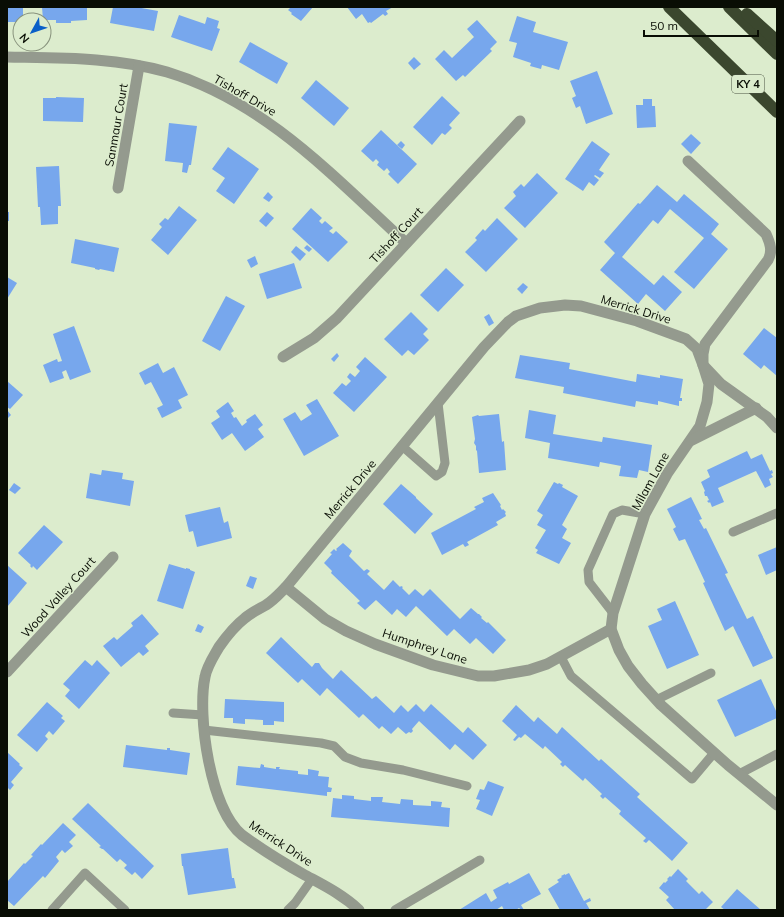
<svg xmlns="http://www.w3.org/2000/svg" width="784" height="917" font-family="Mulish,sans-serif">
  <style>
    .building { fill: #77a7ed }
    .lines { fill: none; stroke-linecap: round; stroke-linejoin: round }
    .service { stroke: #949a8e; stroke-width: 9 }
    .minor { stroke: #949a8e; stroke-width: 11 }
    .motorway { stroke: #3b472e; stroke-width: 12 }
    .labels { text-anchor: middle; dominant-baseline: central; stroke-width: 3; stroke-linejoin: round; paint-order: stroke }
    .shield { fill: #dceccd; stroke: #485040; stroke-width: 1 }
    .shield-label { font-size: 11px; font-weight: bold; fill: #090d04 }
    .street-label { font-size: 12px; fill: #090d04; stroke: #dceccd }
  </style>
  <rect width="100%" height="100%" fill="#dceccd"/>
  <!-- building -->
  <g class="building">
    <polygon points="7,7 23,7 23,20 20,20 20,22 7,22"/>
    <polygon points="42,7 87,7 87,20 71,21 71,23 56,23 56,20 43,20"/>
    <polygon points="113,7 136,7 158,11 154,31 110,23"/>
    <polygon points="291,7 313,7 301,21 291,14 292,13 288,10"/>
    <polygon points="347,7 393,7 386,11 388,14 385,16 383,14 371,23 370,22 368,23 362,14 356,19"/>
    <polygon points="179,15 205,24 207,17 219,21 217,28 220,29 212,51 171,37"/>
    <polygon points="517,16 536,22 533,32 568,42 559,70 542,65 541,69 530,66 531,63 513,57 517,43 509,41"/>
    <polygon points="477,20 497,42 490,49 492,51 465,77 463,75 456,81 435,59 444,50 452,58 474,37 467,29"/>
    <polygon points="250,42 288,63 277,84 239,62"/>
    <polygon points="414,57 421,64 414,70 408,63"/>
    <polygon points="597,71 613,114 586,124 580,106 576,108 572,98 576,96 570,81"/>
    <polygon points="316,80 349,108 334,126 301,98"/>
    <polygon points="442,96 460,113 449,125 452,128 445,135 442,133 432,145 413,127"/>
    <polygon points="56,97 84,98 83,122 43,121 43,98 56,98"/>
    <polygon points="643,99 652,99 652,106 655,106 656,127 637,128 636,105 643,105"/>
    <polygon points="169,123 197,126 191,165 189,165 187,173 182,172 183,163 165,161"/>
    <polygon points="381,130 417,164 398,184 388,174 390,172 387,168 384,171 377,165 379,162 376,159 373,162 361,151"/>
    <polygon points="691,134 701,143 691,154 681,144"/>
    <polygon points="401,141 405,145 402,149 397,145"/>
    <polygon points="592,141 610,154 599,170 604,173 600,178 595,175 594,176 599,180 594,186 589,182 583,191 565,179"/>
    <polygon points="228,147 259,169 234,204 216,191 225,178 212,169"/>
    <polygon points="59,166 61,206 58,206 58,224 41,225 40,207 38,207 36,167"/>
    <polygon points="537,173 558,193 525,228 504,208 516,196 513,192 521,184 524,187"/>
    <polygon points="657,185 677,202 684,194 719,224 711,234 728,249 694,289 674,272 704,238 670,209 658,224 653,220 622,257 654,285 663,275 682,292 665,311 646,294 638,304 600,270 615,253 604,242 638,203 640,204"/>
    <polygon points="268,192 273,197 269,202 263,198"/>
    <polygon points="179,206 197,220 168,255 151,240 162,227 159,224 165,218 168,220"/>
    <polygon points="311,208 322,218 319,221 322,224 325,221 333,228 329,231 333,234 336,231 348,242 328,262 292,229"/>
    <rect x="7" y="212" width="2" height="9"/>
    <polygon points="267,212 274,218 266,227 259,221"/>
    <polygon points="497,218 518,239 486,272 465,252 477,240 475,238 483,229 485,231"/>
    <polygon points="75,239 119,248 114,272 100,269 99,270 95,269 95,268 71,263"/>
    <polygon points="307,245 312,249 309,252 304,248"/>
    <polygon points="296,246 306,254 300,261 291,252"/>
    <polygon points="255,256 258,264 251,268 247,260"/>
    <polygon points="294,263 302,288 267,299 259,274"/>
    <polygon points="446,268 464,285 438,312 420,295"/>
    <polygon points="7,277 17,283 7,299"/>
    <polygon points="523,283 528,287 522,294 517,289"/>
    <polygon points="226,296 245,306 220,351 202,341"/>
    <polygon points="411,312 428,329 423,334 429,340 414,355 408,350 402,356 384,339"/>
    <polygon points="489,314 494,323 489,326 484,317"/>
    <polygon points="74,326 91,372 70,380 66,370 62,372 64,378 50,383 43,365 57,359 58,362 62,361 53,334"/>
    <polygon points="764,328 777,338 777,376 764,365 761,369 743,354"/>
    <polygon points="337,353 339,356 334,362 331,359"/>
    <polygon points="520,355 570,363 569,369 636,382 637,374 660,378 660,375 683,379 680,398 682,398 682,401 679,401 679,406 658,401 658,405 636,401 635,407 563,393 564,387 515,378"/>
    <polygon points="365,357 387,377 354,412 333,393 342,383 346,386 351,381 347,377 350,373 355,377 360,371 356,367"/>
    <polygon points="158,363 163,373 174,367 188,395 178,400 182,408 162,418 157,408 163,405 151,382 145,385 139,373"/>
    <polygon points="7,381 23,395 10,409 7,407"/>
    <polygon points="317,399 339,436 304,456 283,419 295,412 301,421 312,414 306,405"/>
    <polygon points="228,402 234,411 231,413 234,418 236,417 242,426 247,422 246,420 255,414 263,425 258,429 264,437 245,451 232,433 222,440 211,423 220,417 216,411"/>
    <polygon points="7,410 11,415 7,419"/>
    <polygon points="529,410 556,415 553,434 602,442 603,437 652,445 648,472 639,470 637,478 619,476 621,466 600,462 599,467 548,458 550,443 525,438"/>
    <polygon points="499,414 502,442 504,441 506,470 479,473 477,451 476,450 476,446 474,443 475,439 472,417 478,415 479,416"/>
    <polygon points="747,451 751,459 762,454 770,471 772,470 773,473 771,474 773,477 769,479 771,485 765,488 756,471 718,488 724,502 712,507 710,502 709,503 707,501 709,500 707,496 705,496 704,492 705,491 701,482 710,477 707,470"/>
    <polygon points="102,470 123,473 122,479 134,481 130,506 86,498 90,473 101,475"/>
    <polygon points="554,482 558,484 559,483 563,485 562,487 578,496 562,525 567,529 562,538 571,543 559,564 536,553 538,550 535,548 546,530 537,525 543,515 537,511"/>
    <polygon points="14,483 21,488 15,494 9,490"/>
    <polygon points="401,484 416,497 416,498 433,514 415,534 383,504"/>
    <polygon points="493,493 501,505 500,506 502,510 503,509 506,512 505,513 506,516 496,522 498,525 467,542 469,545 465,547 463,544 442,555 431,533 476,509 474,507 484,502 482,498"/>
    <polygon points="691,497 702,519 699,520 704,529 706,528 728,573 725,574 747,619 753,616 773,658 753,667 733,626 725,631 703,583 705,582 685,539 679,541 673,529 676,527 667,509"/>
    <polygon points="220,507 224,523 228,521 232,538 197,547 193,531 189,532 185,515"/>
    <polygon points="44,525 63,542 37,570 33,566 32,568 30,566 31,565 18,553"/>
    <polygon points="343,543 352,551 349,556 364,571 367,569 370,571 367,574 384,590 393,580 400,587 401,586 403,587 402,588 409,595 415,589 423,596 430,589 460,619 471,608 478,614 479,614 482,617 481,618 487,623 488,622 506,640 493,654 476,638 470,644 454,629 447,636 416,606 406,617 397,609 392,615 376,600 365,610 357,603 360,601 331,573 332,571 324,563 332,554 330,553 334,549 336,551 337,550 336,549"/>
    <polygon points="777,547 777,570 766,575 758,555"/>
    <polygon points="169,564 186,569 186,568 190,569 190,570 195,572 183,609 157,601"/>
    <polygon points="7,565 27,583 7,607"/>
    <polygon points="250,576 257,578 253,589 246,586"/>
    <polygon points="675,601 699,655 667,669 648,626 662,620 657,609"/>
    <polygon points="142,614 159,634 145,646 149,651 143,656 139,652 121,667 103,646 114,637 117,640 133,626 131,623"/>
    <polygon points="198,624 204,627 201,633 195,631"/>
    <polygon points="281,637 312,667 315,663 319,663 322,668 333,679 341,670 372,699 376,696 394,713 401,705 408,712 416,704 424,712 431,704 463,733 468,727 487,745 473,760 455,744 450,750 419,721 412,729 413,731 411,733 409,732 406,734 398,727 391,734 382,726 379,729 363,714 359,718 327,688 320,696 302,679 298,683 266,653"/>
    <polygon points="85,660 92,666 97,660 110,673 79,709 65,696 70,690 63,684"/>
    <polygon points="761,679 777,713 777,718 735,737 717,700"/>
    <polygon points="225,699 284,702 284,722 274,721 274,725 263,725 263,720 245,719 245,724 233,723 233,718 224,718"/>
    <polygon points="47,702 63,716 61,718 65,721 53,735 49,731 45,736 48,739 37,752 17,735"/>
    <polygon points="516,705 534,722 538,717 557,734 562,727 599,761 601,759 640,794 637,797 688,843 672,861 649,840 646,843 643,841 646,838 619,814 621,811 605,797 603,799 600,796 602,794 585,778 583,781 565,765 563,767 560,764 562,762 545,746 543,749 525,734 521,738 519,737 515,741 513,740 517,735 502,721"/>
    <polygon points="126,745 167,750 167,748 170,748 170,750 190,753 187,775 123,767"/>
    <polygon points="7,752 20,764 19,765 23,768 11,782 14,785 10,790 7,787"/>
    <polygon points="261,764 264,765 264,767 276,769 276,767 280,767 279,769 298,771 298,774 308,775 308,769 319,771 318,776 329,777 328,787 332,788 331,792 327,792 327,796 236,785 238,766 260,768"/>
    <polygon points="488,781 504,787 492,816 476,809 480,800 476,799 480,789 484,790"/>
    <polygon points="342,795 354,796 354,799 371,801 371,797 383,797 382,802 400,804 401,799 413,800 413,805 431,806 431,801 442,802 441,807 450,808 449,827 331,817 333,798 342,799"/>
    <polygon points="88,803 154,866 142,879 135,872 132,875 124,868 127,865 120,859 117,862 103,849 102,849 99,847 101,846 72,819"/>
    <polygon points="63,823 76,835 69,842 73,846 65,853 62,850 56,857 59,861 45,878 43,876 14,906 7,900 7,882 24,863 25,864 33,856 31,855 41,844 42,845"/>
    <polygon points="228,848 232,878 234,878 236,888 188,895 183,866 182,866 181,854"/>
    <polygon points="678,869 688,879 686,881 699,894 702,891 713,902 705,910 675,910 666,900 669,897 659,888 664,882 665,883 668,880 667,879 670,876 671,877"/>
    <polygon points="529,873 541,894 521,905 524,910 521,910 519,908 516,910 504,910 502,906 496,910 459,910 486,893 491,902 497,898 493,890 508,882 509,884"/>
    <polygon points="569,873 584,901 590,898 591,901 586,903 590,910 560,910 548,889 559,882 557,880 562,877 561,876 565,874 565,875"/>
    <polygon points="737,889 761,910 725,910 721,907"/>
  </g>
  <g class="lines">
    <!-- service -->
    <g class="service">
      <polyline points="402,446 436,476 442,472 445,463 438,403"/>
      <polyline points="733,532 777,513"/>
      <polyline points="613,613 589,582 588,570 613,514 622,510 645,514"/>
      <polyline points="561,657 571,676 692,779 714,753"/>
      <polyline points="656,700 711,673"/>
      <polyline points="173,713 203,715"/>
      <polyline points="204,730 321,743 334,746 345,757 361,763 403,770 467,786"/>
      <polyline points="739,774 777,754"/>
      <polyline points="52,910 85,873 125,910"/>
      <polyline points="288,910 295,903 312,879"/>
      <polyline points="395,910 480,860"/>
    </g>
    <!-- minor -->
    <g class="minor">
      <path d="M 7,57 C 60,58 115,57 167,72 C 264,101 333,176 406,243"/>
      <path d="M 688,161 L 766,234 C 770,243 773,251 768,260 L 705,344 L 703,354 L 703,365 L 709,384 L 707,402 L 700,426 L 667,474 L 645,514 L 613,613 L 611,629 L 619,650 L 628,666 L 642,684 L 661,705 L 728,765 L 777,805"/>
      <polyline points="118,188 139,66"/>
      <polyline points="283,357 314,338 337,318 520,121"/>
      <polyline points="692,440 756,408"/>
      <polyline points="286,587 325,619 346,631 375,644 433,665 478,676 494,676 529,670 547,664 611,629"/>
      <polyline points="7,672 113,557"/>
      <path d="M 359,910 C 342,894 323,885 303,874 C 282,862 261,849 242,835 C 210,809 197,715 205,677 C 207,666 214,656 219,647 C 226,637 236,625 245,618 C 252,612 259,609 266,605 C 274,600 280,593 286,587 L 484,347 L 508,322 L 516,316 L 540,308 L 565,305 L 581,306 L 637,321 L 686,339 L 697,349 L 703,365 L 721,384 L 767,417 L 777,428"/>
    </g>
    <!-- motorway -->
    <g class="motorway">
      <polyline points="669,7 777,112"/>
      <polyline points="729,7 777,54"/>
      <polyline points="747,14 777,41"/>
    </g>
  </g>
  <g class="labels">
    <!-- shield labels -->
    <rect class="shield" x="732" y="75" width="32" height="18" rx="3"/>
    <g class="shield-label">
      <text x="748" y="84">KY 4</text>
    </g>
    <!-- street labels -->
    <g class="street-label">
      <text transform="translate(245 95) rotate(30)">Tishoff Drive</text>
      <text transform="translate(116 125) rotate(-80)">Sanmaur Court</text>
      <text transform="translate(396 235) rotate(-47)">Tishoff Court</text>
      <text transform="translate(636 309) rotate(17)">Merrick Drive</text>
      <text transform="translate(650 481) rotate(-61)">Milam Lane</text>
      <text transform="translate(350 489) rotate(-50)">Merrick Drive</text>
      <text transform="translate(58 597) rotate(-48)">Wood Valley Court</text>
      <text transform="translate(425 646) rotate(18)">Humphrey Lane</text>
      <text transform="translate(281 843) rotate(33)">Merrick Drive</text>
    </g>
  </g>
  <!-- border -->
  <rect width="784" height="917" fill="none" stroke="#090d04" stroke-width="16"/>
  <!-- north arrow -->
  <g transform="translate(32 32) rotate(230)"><circle r="19" fill="#dceccd" stroke="#88937d"/>
  <path d="M0-3L7 15L0 10L-7 15Z" fill="#095fc8"/>
  <text y="-6" font-size="11" font-weight="bold" text-anchor="middle" fill="#090d04">N</text>
  </g>
  <!-- scale -->
  <path d="M644 30v6h114v-6" fill="none" stroke="#090d04" stroke-width="2"/>
  <text x="650" y="30" font-size="12" fill="#090d04" stroke="#dceccd" stroke-width="3" paint-order="stroke">50 m</text>
</svg>
